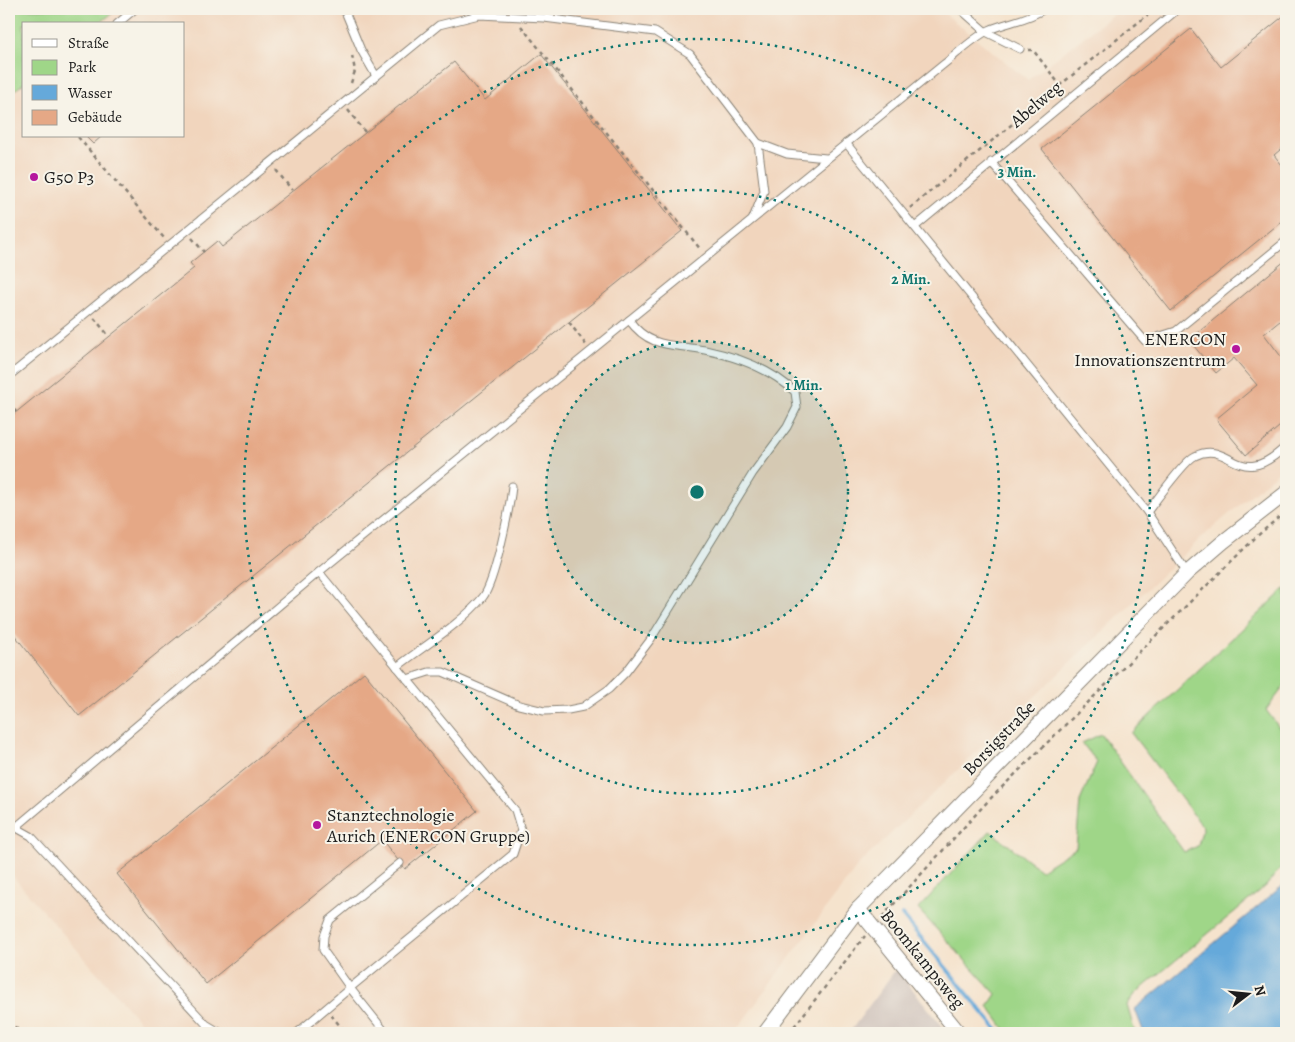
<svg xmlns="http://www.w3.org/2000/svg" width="1295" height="1042" font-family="Alegreya,serif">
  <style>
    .built { fill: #f1d5bd }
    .industrial { fill: #cec1ba }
    .green { fill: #9fd688; stroke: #5e7952 }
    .water { fill: #65a9da; stroke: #40627b }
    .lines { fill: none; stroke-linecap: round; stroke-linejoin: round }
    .stream { stroke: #65a9da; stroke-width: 4 }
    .building { fill: #e5a886 }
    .service-casing { stroke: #888074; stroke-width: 9 }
    .minor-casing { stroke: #888074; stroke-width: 16 }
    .path { stroke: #888074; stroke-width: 2.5; stroke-dasharray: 4 4; stroke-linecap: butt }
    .service { stroke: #fff; stroke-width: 7 }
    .minor { stroke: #fff; stroke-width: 14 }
    .ring { fill: none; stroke: #0f766e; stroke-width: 2.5; stroke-dasharray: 2.5 5 }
    .poi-dot { fill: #b5179e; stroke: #f7f3e8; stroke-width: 2 }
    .labels { text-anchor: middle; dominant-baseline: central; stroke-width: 4; stroke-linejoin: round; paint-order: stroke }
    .street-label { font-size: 18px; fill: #1c1c1c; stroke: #f7f3e8 }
    .poi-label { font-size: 18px; fill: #1c1c1c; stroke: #f7f3e8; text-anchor: start }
    .centre { fill: #0f766e; stroke: #f7f3e8; stroke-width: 2.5 }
    .ring-label { font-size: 15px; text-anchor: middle; font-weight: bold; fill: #0f766e; stroke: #f7f3e8; stroke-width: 4; stroke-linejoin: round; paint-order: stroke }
  </style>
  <rect width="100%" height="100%" fill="#f7f3e8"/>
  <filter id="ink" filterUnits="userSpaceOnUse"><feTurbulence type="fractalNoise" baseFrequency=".02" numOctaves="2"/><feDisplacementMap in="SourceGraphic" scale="10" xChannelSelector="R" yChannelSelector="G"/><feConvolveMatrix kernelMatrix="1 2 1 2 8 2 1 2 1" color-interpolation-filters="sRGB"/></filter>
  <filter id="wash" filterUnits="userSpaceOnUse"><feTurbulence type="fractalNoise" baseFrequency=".0096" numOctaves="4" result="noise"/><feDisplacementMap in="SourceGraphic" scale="20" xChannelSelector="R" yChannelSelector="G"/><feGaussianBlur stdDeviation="1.12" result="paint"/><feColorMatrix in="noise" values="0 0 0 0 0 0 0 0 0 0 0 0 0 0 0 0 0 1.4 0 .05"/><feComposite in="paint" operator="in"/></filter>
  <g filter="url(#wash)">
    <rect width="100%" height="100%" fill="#f5e3cd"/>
    <!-- built -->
    <polygon class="built" points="118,9 939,9 1028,80 1120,9 1286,9 1286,465 1201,538 859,864 734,1033 150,1033 9,872 9,95 24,83 24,136 184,136 184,24 99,24"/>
    <!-- industrial -->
    <polygon class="industrial" points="896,969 948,1033 849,1033"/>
    <!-- green -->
    <g class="green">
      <polygon points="9,9 118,9 98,24 24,24 24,83 9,95"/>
      <polygon points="1286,588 1286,684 1266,710 1286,737 1286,861 1266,886 1136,993 1127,1005 1135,1033 1031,1033 1006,1031 988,1006 996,994 918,909 990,831 1041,870 1076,848 1080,801 1097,762 1082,743 1101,734 1184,852 1198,846 1203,827 1131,733"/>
    </g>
    <!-- water -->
    <polygon class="water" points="1286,883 1286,1033 1144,1033 1135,1009"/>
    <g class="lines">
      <!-- stream -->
      <polyline class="stream" points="902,915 1000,1033"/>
    </g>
    <g id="blocks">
      <!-- building -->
      <g class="building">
        <polygon points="1286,14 1286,145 1274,155 1286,170 1286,218 1171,311 1042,149 1191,29 1221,67"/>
        <polygon points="541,54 682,231 79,716 9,628 9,418 194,268 190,263 217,241 222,247 454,62 485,100"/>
        <polygon points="89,136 102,136 93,144 87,138"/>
        <polygon points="1286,260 1286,316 1264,334 1286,363 1286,421 1246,455 1216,419 1257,385 1234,358 1216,373 1189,340"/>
        <polygon points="364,672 477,811 405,869 382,840 206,984 117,874"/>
      </g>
    </g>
  </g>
  <g filter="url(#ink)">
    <use href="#blocks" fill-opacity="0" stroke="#888074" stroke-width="1"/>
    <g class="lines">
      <defs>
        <g id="service">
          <polyline points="344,9 361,50 376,76"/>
          <polyline points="960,9 986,32 1020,49"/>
          <polyline points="117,24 135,9"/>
          <polyline points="758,143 787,154 826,158"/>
          <polyline points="846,143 1147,512 1187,573"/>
          <polyline points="991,162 1145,341 1176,331 1286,241"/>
          <polyline points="916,226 1178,9"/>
          <polyline points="9,376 439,25 479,15 544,18 655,32 690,54 758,143 764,191 753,218"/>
          <path d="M 1147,512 C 1157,500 1184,461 1195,456 C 1230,438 1238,493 1286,446"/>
          <polyline points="319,572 515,810 521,830 513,854 350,988 386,1033"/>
          <path d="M 397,667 C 424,646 462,623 483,597 C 495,582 510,507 512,486"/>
          <path d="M 407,679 L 429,672 L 443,672 L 519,705 L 544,711 L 568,710 L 583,707 L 609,689 L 626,672 L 651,639 L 753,473 L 787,427 L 797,407 L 795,392 C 771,369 738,357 705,350 C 673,344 650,349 629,320"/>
          <polyline points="9,820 15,827 31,836 206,1024 221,1033"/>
          <path d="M 9,833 L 319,572 L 944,64 C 958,53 973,38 989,30 C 1007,22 1028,20 1044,9"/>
          <polyline points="297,1033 350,988 323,950 324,936 330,920 400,863"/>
        </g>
        <g id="minor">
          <polyline points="858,909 959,1033"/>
          <polyline points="765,1033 858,909 1187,573 1223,542 1286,493"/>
        </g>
      </defs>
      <!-- service casing -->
      <use href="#service" class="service-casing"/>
      <!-- minor casing -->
      <use href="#minor" class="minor-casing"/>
      <!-- path -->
      <g class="path">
        <polyline points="521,26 701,250"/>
        <polyline points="1028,50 1033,50 1060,85 1155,9"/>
        <polyline points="351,83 355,71 352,55"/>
        <polyline points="348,110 365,132"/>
        <polyline points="78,137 164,238"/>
        <polyline points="276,170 292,190"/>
        <polyline points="910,208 1060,85"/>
        <polyline points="192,238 204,252"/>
        <polyline points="94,318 109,336"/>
        <polyline points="569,322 586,345"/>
        <polyline points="9,403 16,412"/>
        <polyline points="882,917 988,801 1256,537 1285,512"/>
        <polyline points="331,1015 346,1033"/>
        <polyline points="9,1021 21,1033"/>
        <polyline points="789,1033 865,936"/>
      </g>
      <!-- service -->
      <use href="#service" class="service"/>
      <!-- minor -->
      <use href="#minor" class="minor"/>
    </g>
  </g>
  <!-- distance rings -->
  <circle cx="697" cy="492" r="151" fill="#0f766e" fill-opacity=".12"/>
  <g class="ring">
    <circle cx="697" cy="492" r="151"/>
    <circle cx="697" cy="492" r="302"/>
    <circle cx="697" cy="492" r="453"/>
  </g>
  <!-- markers -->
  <g class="poi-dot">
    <circle cx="34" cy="177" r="5"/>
    <circle cx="1236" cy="349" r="5"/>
    <circle cx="317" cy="825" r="5"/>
  </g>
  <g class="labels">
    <!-- street labels -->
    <g class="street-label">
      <text transform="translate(1036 104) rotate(-40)">Abelweg</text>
      <text transform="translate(999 738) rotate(-46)">Borsigstraße</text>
      <text transform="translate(923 959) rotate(51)">Boomkampsweg</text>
    </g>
    <!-- poi labels -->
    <g class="poi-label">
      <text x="44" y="177">G50 P3</text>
      <text x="1226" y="339" text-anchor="end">ENERCON<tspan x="1226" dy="21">Innovationszentrum</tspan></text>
      <text x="327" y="815">Stanztechnologie<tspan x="327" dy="21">Aurich (ENERCON Gruppe)</tspan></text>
    </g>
  </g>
  <circle cx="697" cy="492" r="8" class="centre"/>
  <g class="ring-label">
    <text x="1017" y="177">3 Min.</text>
    <text x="911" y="284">2 Min.</text>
    <text x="804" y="390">1 Min.</text>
  </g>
  <!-- margin -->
  <rect width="1295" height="1042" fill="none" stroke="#f7f3e8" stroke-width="30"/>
  <!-- legend -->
  <rect x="22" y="22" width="162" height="115" fill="#f7f3e8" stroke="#9f9d96"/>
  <rect x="32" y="39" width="25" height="8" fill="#ffffff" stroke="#9f9d96"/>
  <text x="68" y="48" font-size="15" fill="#1c1c1c">Straße</text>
  <rect x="32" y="60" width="25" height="15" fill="#9fd688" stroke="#9f9d96"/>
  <text x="68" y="72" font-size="15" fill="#1c1c1c">Park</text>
  <rect x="32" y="85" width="25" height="15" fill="#65a9da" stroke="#9f9d96"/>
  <text x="68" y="98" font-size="15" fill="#1c1c1c">Wasser</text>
  <rect x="32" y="110" width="25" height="15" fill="#e5a886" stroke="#9f9d96"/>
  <text x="68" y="122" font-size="15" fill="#1c1c1c">Gebäude</text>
  <!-- north arrow -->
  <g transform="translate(1248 994) rotate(74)" stroke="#f7f3e8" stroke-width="4" paint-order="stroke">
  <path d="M0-4L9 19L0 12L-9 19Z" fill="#1c1c1c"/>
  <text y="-8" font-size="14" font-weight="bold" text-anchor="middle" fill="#1c1c1c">N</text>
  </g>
</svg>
